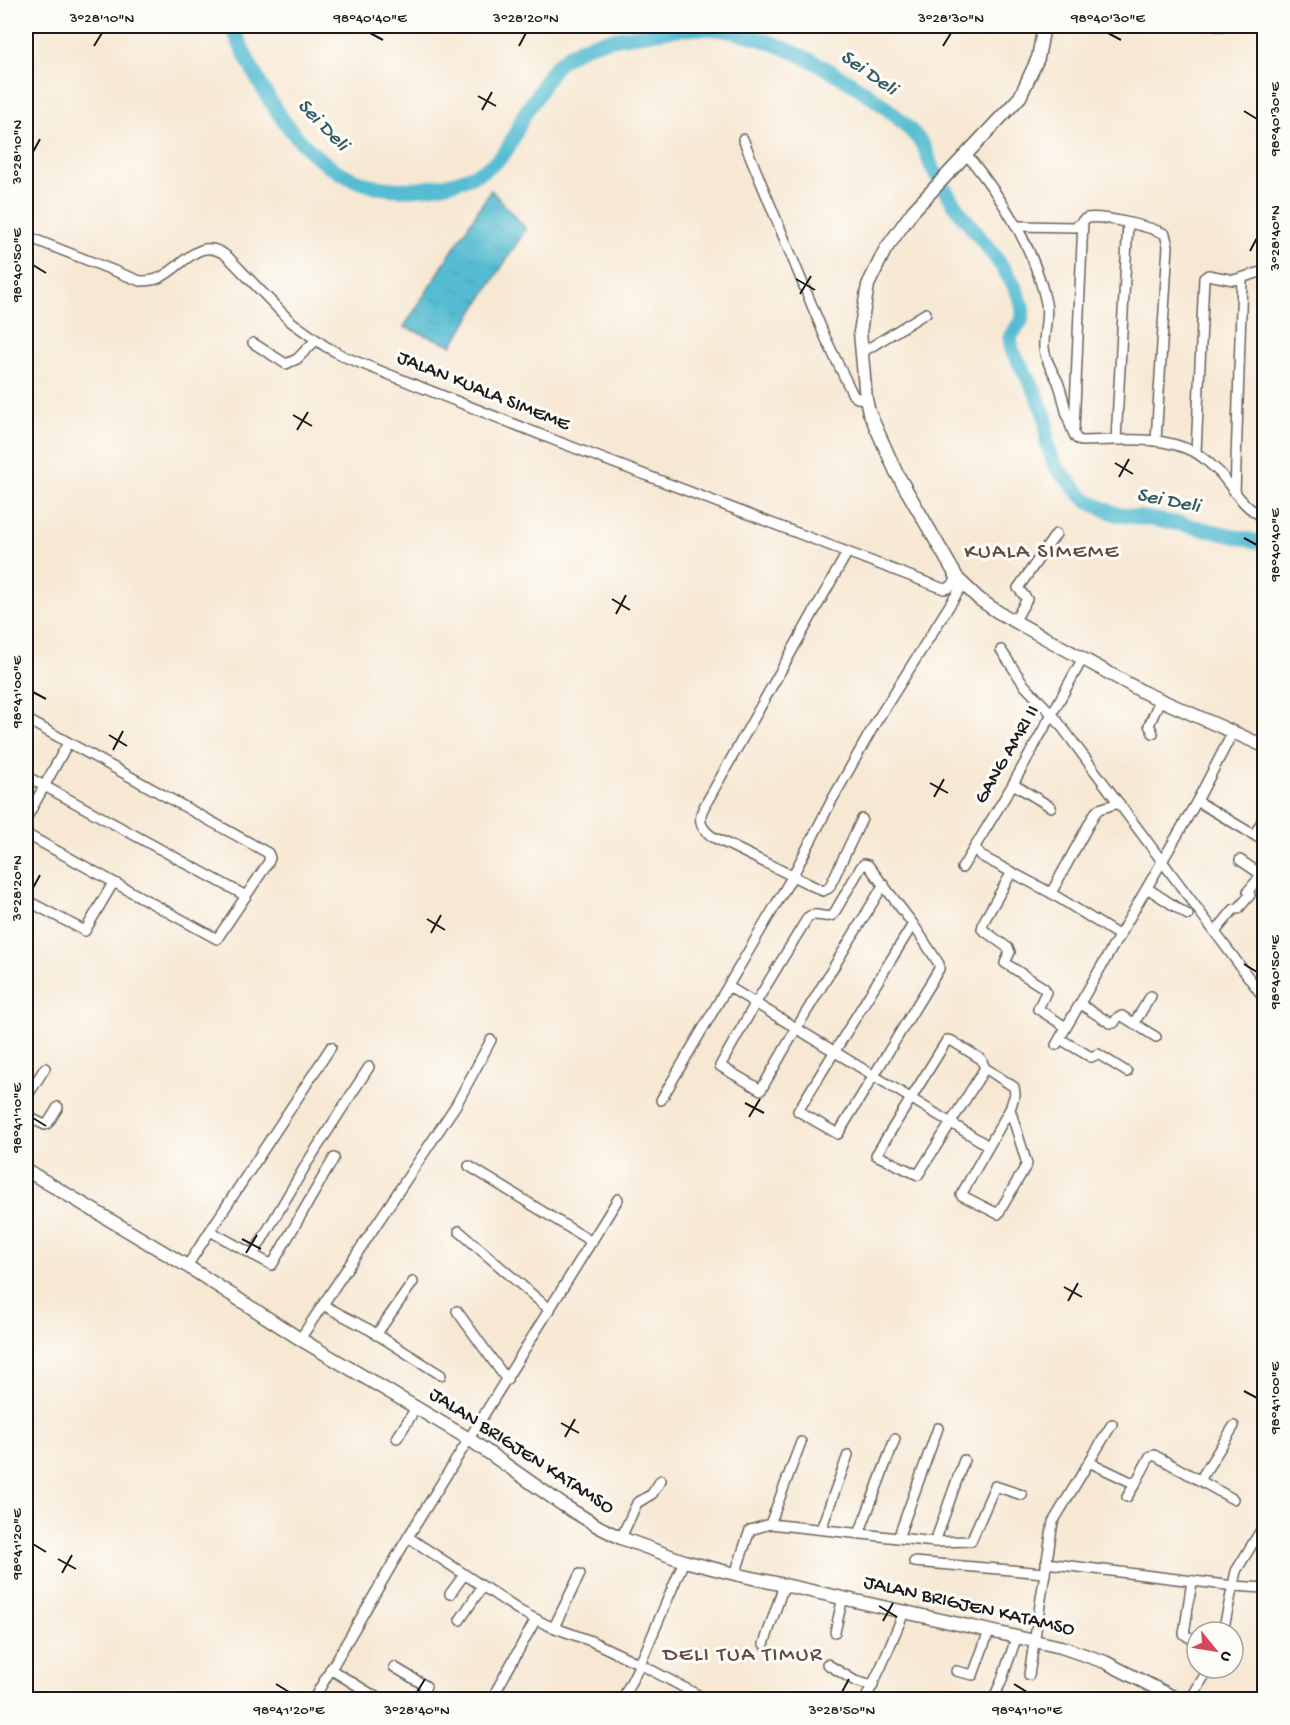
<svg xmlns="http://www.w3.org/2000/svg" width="1290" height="1725" font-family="'Gochi Hand',sans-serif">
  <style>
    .water { fill: url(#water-ripples); stroke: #386c77; stroke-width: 1.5 }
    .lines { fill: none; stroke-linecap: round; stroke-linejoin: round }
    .river { stroke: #55bcd2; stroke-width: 15 }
    .minor-casing { stroke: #69635c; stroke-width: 12 }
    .major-casing { stroke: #69635c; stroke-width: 15 }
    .minor { stroke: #fff; stroke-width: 9 }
    .major { stroke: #fff; stroke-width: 12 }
    .ticks { fill: none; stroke: #1c1c1c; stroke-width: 2 }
    .labels { text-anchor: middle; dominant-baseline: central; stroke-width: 6; stroke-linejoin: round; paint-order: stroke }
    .street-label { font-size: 20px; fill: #1c1c1c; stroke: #fdfcf7 }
    .water-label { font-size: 21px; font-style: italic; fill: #335c65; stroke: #fdfcf7 }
    .quarter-label { font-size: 22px; letter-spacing: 1.5px; fill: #634b48; stroke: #fdfcf7 }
    .neatline { fill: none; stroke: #1c1c1c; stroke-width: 2 }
    .ticks-label { font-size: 15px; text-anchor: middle; fill: #1c1c1c }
  </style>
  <defs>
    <pattern id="water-ripples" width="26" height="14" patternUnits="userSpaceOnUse" patternTransform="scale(1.5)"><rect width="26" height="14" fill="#55bcd2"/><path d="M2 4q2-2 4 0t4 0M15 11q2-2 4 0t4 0" fill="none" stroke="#49a1b4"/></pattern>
  </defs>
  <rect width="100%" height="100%" fill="#fdfcf7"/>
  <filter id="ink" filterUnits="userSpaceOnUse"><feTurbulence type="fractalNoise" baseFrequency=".0167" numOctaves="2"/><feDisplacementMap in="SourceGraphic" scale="12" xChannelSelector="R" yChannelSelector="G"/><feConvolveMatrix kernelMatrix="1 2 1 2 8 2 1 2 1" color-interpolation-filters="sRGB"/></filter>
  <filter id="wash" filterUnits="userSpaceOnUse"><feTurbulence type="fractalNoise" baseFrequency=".008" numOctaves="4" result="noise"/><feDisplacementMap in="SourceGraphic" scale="24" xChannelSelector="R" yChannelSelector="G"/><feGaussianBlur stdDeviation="1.35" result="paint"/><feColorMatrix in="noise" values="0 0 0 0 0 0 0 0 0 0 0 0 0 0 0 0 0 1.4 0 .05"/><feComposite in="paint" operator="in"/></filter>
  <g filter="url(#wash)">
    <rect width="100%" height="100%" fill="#f7e8d4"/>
    <!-- water -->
    <polygon class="water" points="491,190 526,229 452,345 404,327"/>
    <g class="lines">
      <!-- river -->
      <path class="river" d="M 232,26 C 262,96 308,183 394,189 C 429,191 483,181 505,152 C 513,141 517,129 523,117 C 527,109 533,102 538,94 C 545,82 552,67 564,59 C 585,42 611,39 637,35 C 665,31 695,25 724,30 C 781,38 873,89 911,131 C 916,136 922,143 925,149 C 928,155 929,163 933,169 C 941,183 950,198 959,211 C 975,233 1030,292 1022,318 C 1020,325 1013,331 1010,337 L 1012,350 L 1035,391 L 1046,419 L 1047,444 L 1055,466 L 1081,495 L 1093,504 L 1116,514 L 1182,524 L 1264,543"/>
    </g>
  </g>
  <g filter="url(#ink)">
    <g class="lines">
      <defs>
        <g id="minor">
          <polyline points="1218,26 1231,26"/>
          <polyline points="743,139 825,337 853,395 857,398 866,399"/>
          <path d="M 967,155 C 1002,198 1035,248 1046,303 C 1049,318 1043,333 1044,348 C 1045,361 1053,371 1058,382 C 1065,400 1066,422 1076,438 L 1081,441 C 1118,441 1160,434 1194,452 C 1203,456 1212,466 1219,472 C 1234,489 1243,508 1264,517"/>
          <path d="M 1017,226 L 1076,227 C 1080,224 1083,219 1087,218 C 1102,215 1151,227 1165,234 L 1168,246 L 1156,441"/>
          <path d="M 26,236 L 140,281 C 147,281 153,281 159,278 C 183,268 199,233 228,257 L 290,321 L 325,346 L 345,357 L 559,442 L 944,589 L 949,588 L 958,579"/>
          <polyline points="253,343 286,364 297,359 316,340"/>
          <polyline points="861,353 926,313"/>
          <polyline points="1074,430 1083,220"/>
          <polyline points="1116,440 1128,223"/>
          <polyline points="1196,452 1204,278 1208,275 1234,280 1264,271"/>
          <polyline points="1235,493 1242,279"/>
          <path d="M 847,553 L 704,807 C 697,820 701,829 713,837 L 823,891 L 829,888 L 862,819"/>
          <polyline points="1015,620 1027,599 1018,588 1056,534"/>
          <polyline points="1001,650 1025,686 1053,715 1264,998"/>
          <polyline points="26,719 268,853 270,858 268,863 217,939 26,834"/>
          <polyline points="1153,733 1149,725 1160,700"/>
          <polyline points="26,776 246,896"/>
          <polyline points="1013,784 1051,807"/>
          <polyline points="1197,801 1264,841"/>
          <polyline points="26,819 68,743"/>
          <polyline points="1255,834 1264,817"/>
          <polyline points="975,847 981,856 1051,893 1120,936"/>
          <polyline points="1240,860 1262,875"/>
          <polyline points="962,868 1013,784 1083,658"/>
          <polyline points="1012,872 984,921 982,929 1008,948 1010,952 1005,963 1044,988 1046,992 1038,1009 1066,1027"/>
          <path d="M 884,884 L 796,1029 L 761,1090 L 720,1066 L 755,1004 L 808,917 C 816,911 825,920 833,915 L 861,867 L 864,864 L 868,865 L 913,924 L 939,964 L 939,969 L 838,1134 L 798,1111 L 913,924"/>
          <polyline points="1147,888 1188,915"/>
          <polyline points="1051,893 1095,813 1099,809 1119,803"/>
          <polyline points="26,900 85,931 113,883"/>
          <polyline points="1215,932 1234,909 1238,909 1250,895 1248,891 1264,872"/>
          <polyline points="729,987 987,1145"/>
          <polyline points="1080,1004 1110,1023 1114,1023 1118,1017 1122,1016 1156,1037"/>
          <polyline points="1134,1023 1151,996"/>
          <polyline points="1060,1039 1091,1057 1098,1054 1127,1072"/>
          <polyline points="1056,1045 1197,801 1233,732"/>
          <polyline points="985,1068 981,1059 952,1041 947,1040 876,1155 918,1175 985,1068 1014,1087 1015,1094 1010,1109 961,1195 998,1214 1027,1164 1010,1109"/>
          <polyline points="26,1098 45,1068"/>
          <polyline points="661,1100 792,877 832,800 876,722 963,584"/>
          <polyline points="26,1116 45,1125 48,1123 58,1107"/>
          <polyline points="469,1166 592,1242"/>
          <polyline points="210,1231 272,1265 334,1158"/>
          <polyline points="459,1231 550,1310"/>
          <polyline points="253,1255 307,1163 369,1067"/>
          <polyline points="187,1266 331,1047"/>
          <polyline points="323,1305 370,1330 441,1375"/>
          <polyline points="457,1311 507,1380"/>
          <polyline points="376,1335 413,1282"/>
          <polyline points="300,1339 456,1105 491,1040"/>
          <polyline points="397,1438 416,1408"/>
          <polyline points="1089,1462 1135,1484 1150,1456 1154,1455 1233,1499"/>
          <polyline points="1200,1480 1234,1426"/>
          <polyline points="1127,1497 1135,1484"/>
          <polyline points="770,1524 801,1442"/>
          <polyline points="821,1529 848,1455"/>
          <polyline points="859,1534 895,1439"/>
          <polyline points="408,1537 520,1611 547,1625 591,1641 640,1664 684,1561"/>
          <polyline points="621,1538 637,1503 652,1494 661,1480"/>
          <polyline points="898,1538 938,1428"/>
          <polyline points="935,1542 964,1460"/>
          <polyline points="914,1562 1045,1573"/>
          <polyline points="1046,1563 1234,1586 1264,1588"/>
          <polyline points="735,1574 750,1530 770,1524 935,1542 971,1541 995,1486 1022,1495"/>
          <polyline points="1192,1581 1184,1634 1188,1637 1197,1639"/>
          <polyline points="450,1594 464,1575"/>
          <polyline points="460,1620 482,1587"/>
          <polyline points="554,1627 580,1574"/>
          <polyline points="835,1632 843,1597"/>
          <polyline points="1223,1632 1236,1571 1264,1525"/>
          <polyline points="764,1644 784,1585"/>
          <polyline points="827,1664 855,1681 873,1686"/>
          <polyline points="394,1667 426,1686 419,1700"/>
          <polyline points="330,1669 381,1700"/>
          <polyline points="956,1671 973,1675 989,1631"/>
          <polyline points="1029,1675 1053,1522 1112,1424"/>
          <polyline points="496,1691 536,1619"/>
          <polyline points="313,1700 408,1537 618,1199"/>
          <polyline points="622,1700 640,1664 707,1700"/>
          <polyline points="865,1700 881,1667 905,1610"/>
          <polyline points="993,1700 1001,1682 1017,1636"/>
          <polyline points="1190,1700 1209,1668"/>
        </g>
        <g id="major">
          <polyline points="1044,26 1038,58 1020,97 913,211 885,250 868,285 860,332 866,399 869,412 896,472 958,579 979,599 998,612 1145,693 1264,746"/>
          <polyline points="26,1170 187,1266 300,1339 469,1439 563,1505 599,1527 621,1538 684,1561 735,1574 1061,1647 1105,1662 1179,1700"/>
        </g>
      </defs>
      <!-- minor casing -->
      <use href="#minor" class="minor-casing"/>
      <!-- major casing -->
      <use href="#major" class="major-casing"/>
      <!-- minor -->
      <use href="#minor" class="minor"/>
      <!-- major -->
      <use href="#major" class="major"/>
    </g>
  </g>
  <!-- ticks -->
  <path class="ticks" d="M 370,33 L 383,40M 1108,33 L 1121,40M 94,46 L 102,33M 519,46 L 526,33M 943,46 L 951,33M 478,96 L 496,106M 482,110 L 492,92M 1244,111 L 1257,119M 33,152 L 40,139M 1250,251 L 1257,238M 33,265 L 46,273M 796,279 L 815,290M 800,294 L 811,276M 293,415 L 312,426M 297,430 L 308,412M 1115,463 L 1133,474M 1119,477 L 1129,459M 1244,538 L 1257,545M 612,599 L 630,610M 616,614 L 626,595M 33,692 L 46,699M 109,735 L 127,746M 113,750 L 123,731M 930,783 L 948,793M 934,797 L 944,779M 33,888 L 40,875M 427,919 L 445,930M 431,933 L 441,915M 1244,964 L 1257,972M 745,1103 L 764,1113M 749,1117 L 760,1099M 33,1118 L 46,1126M 242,1239 L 261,1249M 246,1253 L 257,1235M 1064,1287 L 1082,1297M 1068,1301 L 1078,1283M 1244,1391 L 1257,1398M 561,1423 L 579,1433M 565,1437 L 575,1419M 33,1544 L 46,1552M 58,1559 L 76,1569M 62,1573 L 72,1555M 879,1606 L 897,1617M 883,1621 L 893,1603M 276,1684 L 289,1692M 1014,1684 L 1027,1692M 417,1692 L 425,1679M 842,1692 L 849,1679"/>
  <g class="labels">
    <!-- street labels -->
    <g class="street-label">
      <text transform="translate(483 392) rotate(22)">JALAN KUALA SIMEME</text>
      <text transform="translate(1008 755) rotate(-60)">GANG AMRI II</text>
      <text transform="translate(521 1452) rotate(33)">JALAN BRIGJEN KATAMSO</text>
      <text transform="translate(969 1607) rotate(13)">JALAN BRIGJEN KATAMSO</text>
    </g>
    <!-- water labels -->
    <g class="water-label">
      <text transform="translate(868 74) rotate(35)">Sei Deli</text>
      <text transform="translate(322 126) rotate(46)">Sei Deli</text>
      <text transform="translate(1168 502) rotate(11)">Sei Deli</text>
    </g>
    <!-- quarter labels -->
    <g class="quarter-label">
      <text x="1042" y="553">KUALA SIMEME</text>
      <text x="743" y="1656">DELI TUA TIMUR</text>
    </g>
  </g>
  <!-- margin -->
  <rect width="1290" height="1725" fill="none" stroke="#fdfcf7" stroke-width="66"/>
  <!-- north arrow -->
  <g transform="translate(1215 1650) rotate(120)"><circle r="28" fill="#fdfcf7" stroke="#a3a29f" stroke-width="1.5"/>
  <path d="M0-4.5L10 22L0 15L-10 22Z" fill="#d1495b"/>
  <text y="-9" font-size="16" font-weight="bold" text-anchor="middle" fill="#1c1c1c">U</text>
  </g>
  <rect x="33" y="33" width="1224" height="1659" class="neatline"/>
  <g class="ticks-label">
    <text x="102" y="22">3°28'10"N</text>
    <text x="370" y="22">98°40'40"E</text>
    <text x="526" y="22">3°28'20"N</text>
    <text x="951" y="22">3°28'30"N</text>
    <text x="1108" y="22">98°40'30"E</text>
    <text transform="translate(1274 119) rotate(-90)" y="5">98°40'30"E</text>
    <text transform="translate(16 152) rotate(-90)" y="5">3°28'10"N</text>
    <text transform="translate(1274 238) rotate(-90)" y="5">3°28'40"N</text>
    <text transform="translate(16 265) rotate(-90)" y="5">98°40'50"E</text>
    <text transform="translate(1274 545) rotate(-90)" y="5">98°40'40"E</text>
    <text transform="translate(16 692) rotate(-90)" y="5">98°41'00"E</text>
    <text transform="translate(16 888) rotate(-90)" y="5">3°28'20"N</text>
    <text transform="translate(1274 972) rotate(-90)" y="5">98°40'50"E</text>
    <text transform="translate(16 1118) rotate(-90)" y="5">98°41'10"E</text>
    <text transform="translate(1274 1398) rotate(-90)" y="5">98°41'00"E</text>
    <text transform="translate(16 1544) rotate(-90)" y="5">98°41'20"E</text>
    <text x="289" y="1714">98°41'20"E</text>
    <text x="417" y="1714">3°28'40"N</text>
    <text x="842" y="1714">3°28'50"N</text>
    <text x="1027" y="1714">98°41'10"E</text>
  </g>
</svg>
